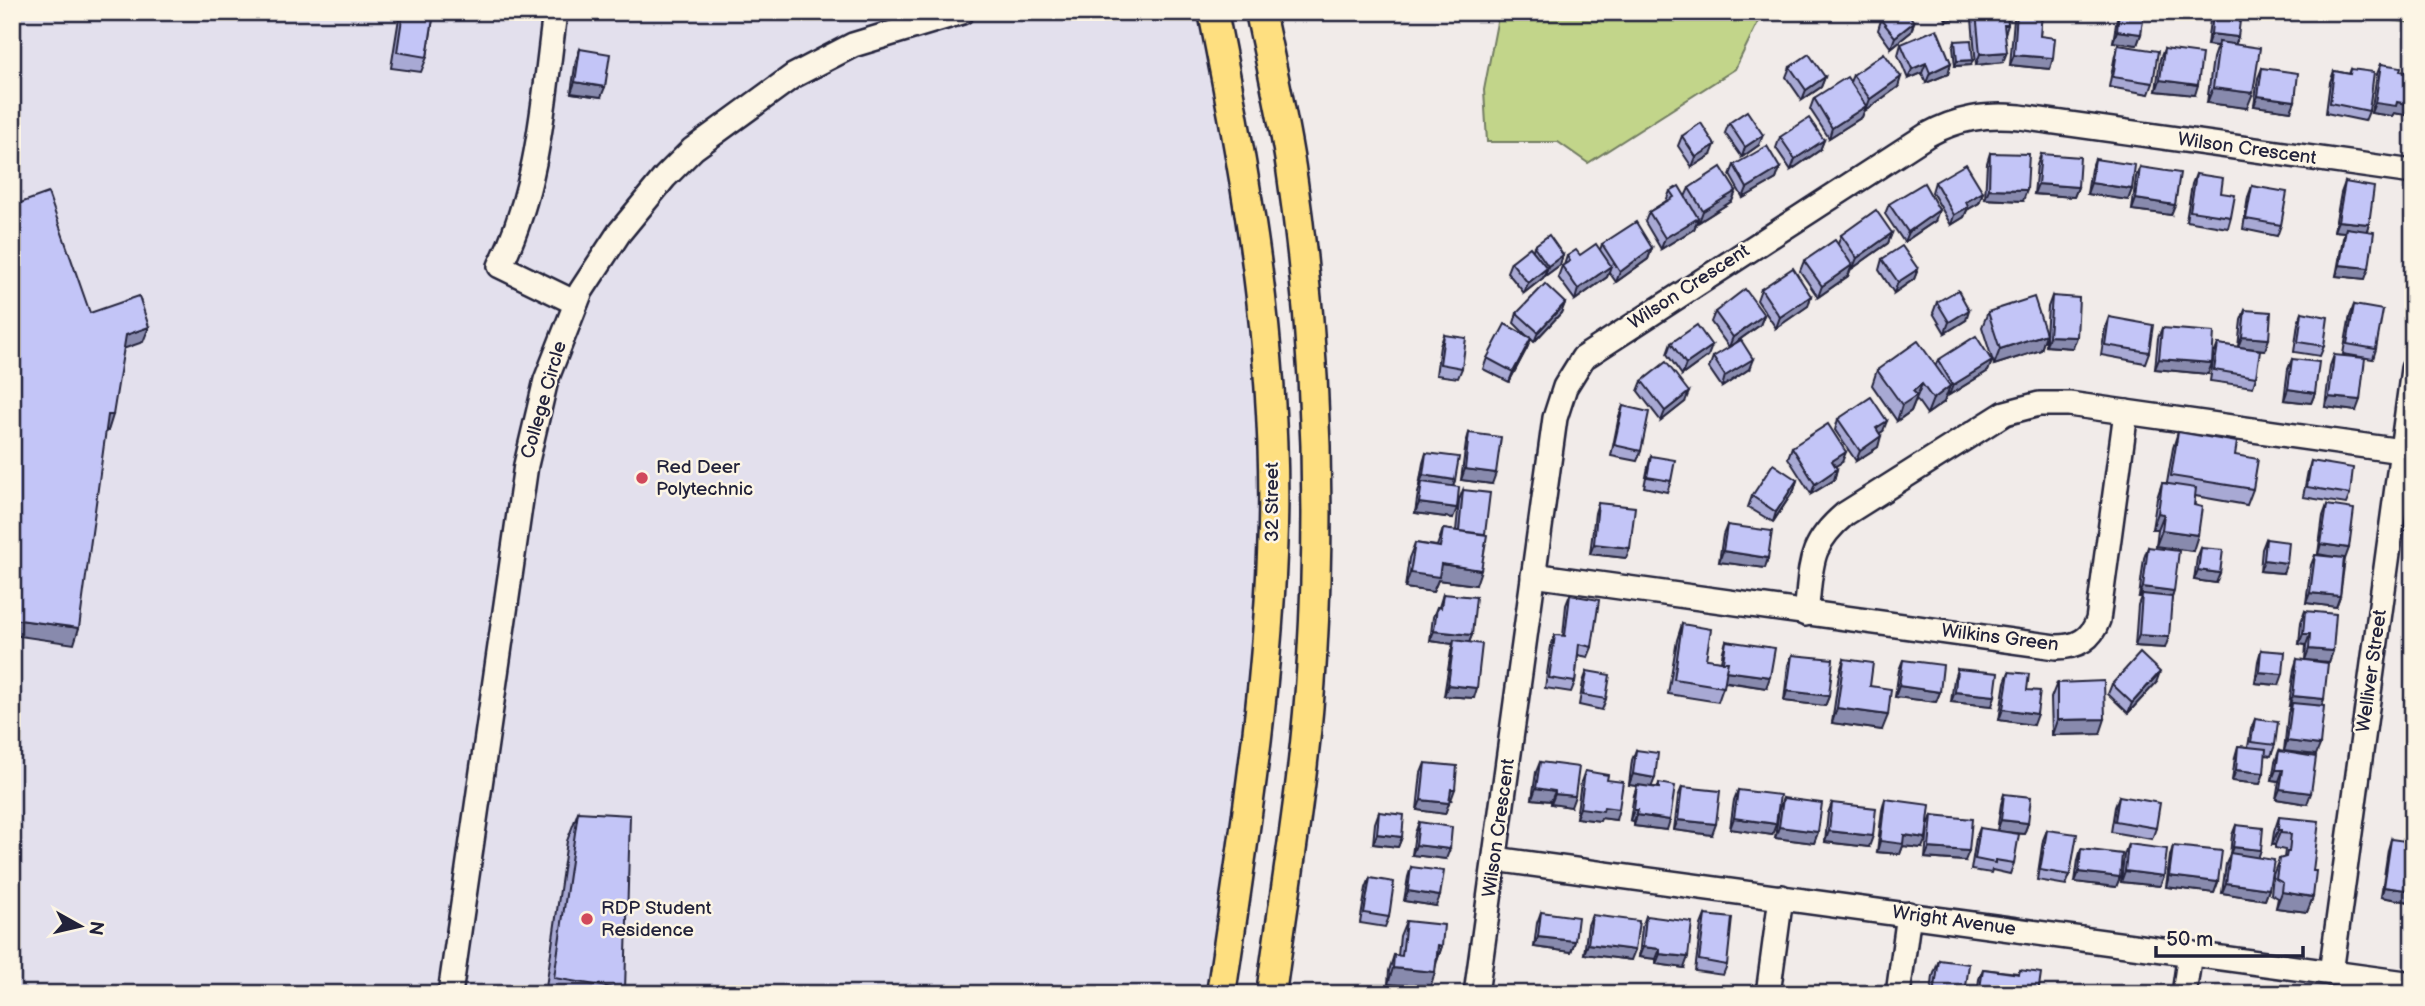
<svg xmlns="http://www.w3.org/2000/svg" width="2425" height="1006" font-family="'Balsamiq Sans',sans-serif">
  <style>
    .built { fill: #e3e0ed }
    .green { fill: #c2d58a; stroke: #727c62; stroke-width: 2 }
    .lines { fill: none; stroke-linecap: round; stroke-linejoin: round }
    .minor-casing { stroke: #22223b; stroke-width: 28 }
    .major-casing { stroke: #22223b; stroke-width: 33 }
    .minor { stroke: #fcf5e5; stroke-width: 23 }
    .major { stroke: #fedf80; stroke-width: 28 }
    .wall { fill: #a8a9d4; stroke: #22223b; stroke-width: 2 }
    .shaded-wall { fill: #888aad; stroke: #22223b; stroke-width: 2 }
    .building { fill: #c3c5f7; stroke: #22223b; stroke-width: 2 }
    .poi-dot { fill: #d1495b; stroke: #fcf5e5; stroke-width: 2.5 }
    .labels { text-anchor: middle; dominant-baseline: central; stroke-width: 5; stroke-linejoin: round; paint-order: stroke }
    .street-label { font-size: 19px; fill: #22223b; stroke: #fcf5e5 }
    .poi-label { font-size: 19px; fill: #22223b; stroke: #fcf5e5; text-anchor: start }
  </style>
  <rect width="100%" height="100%" fill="#f1ebe9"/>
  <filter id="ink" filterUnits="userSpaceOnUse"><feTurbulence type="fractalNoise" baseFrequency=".0143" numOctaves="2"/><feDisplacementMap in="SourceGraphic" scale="14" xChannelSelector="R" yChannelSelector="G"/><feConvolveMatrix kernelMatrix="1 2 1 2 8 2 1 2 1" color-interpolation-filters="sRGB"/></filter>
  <g filter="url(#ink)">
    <!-- built -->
    <polygon class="built" points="12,12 1213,12 1272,433 1221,994 12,994"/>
    <!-- green -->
    <g class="green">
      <polygon points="1499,12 1763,12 1735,69 1588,163 1558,142 1487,142 1484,90"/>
      <polygon points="2334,12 2413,12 2413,23"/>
    </g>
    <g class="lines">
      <defs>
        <g id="minor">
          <path d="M 555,12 C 544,97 539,188 500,266 L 576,303"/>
          <path d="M 1533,575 L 2056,647 C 2077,647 2091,640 2098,620 L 2126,412"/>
          <path d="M 1806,614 C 1812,567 1806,547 1845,514 L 2005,413 L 2039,404 L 2069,404 L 2401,451"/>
          <polyline points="1495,859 2413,984"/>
          <polyline points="2331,973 2413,369"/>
          <polyline points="450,994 526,465 546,380 581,291 619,233 665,177 693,149 793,76 853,45 962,12"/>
          <path d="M 1476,994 L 1555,418 L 1565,387 L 1583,358 L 1927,135 C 1958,118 1985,114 2020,117 L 2413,172"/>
          <polyline points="1768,994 1781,897"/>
          <polyline points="1898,994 1909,914"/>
          <polyline points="2184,994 2190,953"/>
        </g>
        <g id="major">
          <path d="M 1213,12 C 1247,181 1277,353 1273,526 C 1269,683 1244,838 1221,994"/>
          <path d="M 1260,12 C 1271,64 1283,116 1291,168 C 1315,330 1322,495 1312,658 C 1306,770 1286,882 1271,994"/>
        </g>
      </defs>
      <!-- minor casing -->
      <use href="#minor" class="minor-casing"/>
      <!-- major casing -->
      <use href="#major" class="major-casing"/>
      <!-- minor -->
      <use href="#minor" class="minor"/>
      <!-- major -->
      <use href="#major" class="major"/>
    </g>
    <!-- wall -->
    <g class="wall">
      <polygon points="400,12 434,12 427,57 421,72 391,68"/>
      <polygon points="1944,12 1971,12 1970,16 1946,21"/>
      <polygon points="1974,12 2007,12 2008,25 2005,34 2003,62 1976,65 1972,19"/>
      <polygon points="2016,12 2042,12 2040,36 2053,58 2050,69 2010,65 2014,19"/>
      <polygon points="2118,12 2144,12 2141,34 2137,45 2113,42"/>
      <polygon points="2213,12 2237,12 2236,45 2247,108 2207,103 2213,58 2217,46 2207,45 2210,20"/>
      <polygon points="1881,20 1914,22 1911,32 1891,48 1878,30"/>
      <polygon points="1955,41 1971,65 1955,66 1953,47"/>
      <polygon points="1901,44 1951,63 1948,74 1926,83 1922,73 1908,79 1898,55"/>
      <polygon points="2118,45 2153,83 2149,94 2109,87 2115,55"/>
      <polygon points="580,49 601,97 571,93 576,60"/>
      <polygon points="2164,49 2195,95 2156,91 2160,59"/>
      <polygon points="2381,64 2400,71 2412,116 2394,113 2392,116 2371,113 2377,74"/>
      <polygon points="1790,67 1825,77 1821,87 1802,100 1786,77"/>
      <polygon points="2262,68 2295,101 2291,111 2254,106 2258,78"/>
      <polygon points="2351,69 2369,111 2365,121 2326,113 2330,82 2334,71 2349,74"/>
      <polygon points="1853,75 1898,87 1866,110 1865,108 1862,117 1829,138 1810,109 1814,98 1850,82"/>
      <polygon points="1729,123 1759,145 1742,157 1725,133"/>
      <polygon points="1682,136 1711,155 1692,167 1678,146"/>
      <polygon points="1780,137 1824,140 1820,150 1791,170 1776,148"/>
      <polygon points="1990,153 2023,201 1985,199 1987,163"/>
      <polygon points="2041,154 2078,187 2074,197 2034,194 2037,165"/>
      <polygon points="2095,159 2132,189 2128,200 2087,194 2091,169"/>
      <polygon points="1734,165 1780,168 1776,179 1743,198 1730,175"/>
      <polygon points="2140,167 2171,215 2132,210 2136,177"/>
      <polygon points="2196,174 2221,193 2231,217 2228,228 2186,221 2192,184"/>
      <polygon points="1935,182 1983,192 1979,203 1967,210 1964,217 1951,225 1932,192"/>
      <polygon points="2345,182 2369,224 2367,231 2365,279 2336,276 2343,238 2345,232 2334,231 2341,193"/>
      <polygon points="2252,186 2281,225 2277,236 2243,229 2248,197"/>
      <polygon points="1689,188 1736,191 1732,201 1699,222 1698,220 1694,229 1661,249 1645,222 1649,212 1666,201 1670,191 1685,197"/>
      <polygon points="1889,204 1935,221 1904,242 1885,214"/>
      <polygon points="1892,233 1888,243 1853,268 1852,266 1848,276 1818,297 1800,271 1804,261 1838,244 1841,235"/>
      <polygon points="1602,244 1652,248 1648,259 1616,282 1609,272 1607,277 1575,300 1558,277 1562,266 1564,265 1567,256 1580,255 1600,250"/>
      <polygon points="1534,246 1560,265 1545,276 1544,275 1543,278 1524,293 1507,272 1511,262 1533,250"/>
      <polygon points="1882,259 1918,269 1914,279 1894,293 1879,270"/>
      <polygon points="1761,289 1811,296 1808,306 1776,328 1757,300"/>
      <polygon points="2052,296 2073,348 2046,346 2046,334 2041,350 1994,365 1982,327 1988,312 2046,334 2048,307"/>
      <polygon points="1937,302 1966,320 1945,333 1933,313"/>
      <polygon points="1565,303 1561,313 1534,342 1531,339 1527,348 1509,382 1483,369 1487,358 1527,336 1514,323 1517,313"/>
      <polygon points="2354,305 2376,349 2373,359 2343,354 2350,315"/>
      <polygon points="2245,310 2265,350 2254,349 2256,377 2253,387 2210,381 2214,354 2218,344 2238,347 2241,320"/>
      <polygon points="1715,312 1764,315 1760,325 1729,347 1711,322"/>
      <polygon points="2302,312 2324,346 2320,356 2294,352 2298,323"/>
      <polygon points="2109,317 2149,352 2145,363 2101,355 2105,328"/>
      <polygon points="2162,328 2208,374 2155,369 2158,338"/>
      <polygon points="1444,335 1462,368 1458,378 1436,375 1440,346"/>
      <polygon points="1671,343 1708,356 1682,375 1667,354"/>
      <polygon points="2334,355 2356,411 2325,407 2330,366"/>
      <polygon points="1713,357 1749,369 1722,387 1709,368"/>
      <polygon points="2292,359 2315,393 2311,403 2284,400 2288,369"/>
      <polygon points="1938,360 1992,361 1988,371 1949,395 1948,392 1944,402 1927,414 1917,400 1915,401 1911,411 1897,421 1872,385 1877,370 1935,366"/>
      <polygon points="1642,381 1685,402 1661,421 1638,391"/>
      <polygon points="1623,406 1641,451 1637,461 1611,456 1619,416"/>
      <polygon points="1838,419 1883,431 1880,433 1878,447 1856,461 1835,430"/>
      <polygon points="2178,432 2235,455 2253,489 2247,505 2195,496 2193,551 2156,546 2158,529 2152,529 2157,498 2162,483 2167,483 2173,448"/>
      <polygon points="1469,433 1492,484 1461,480 1466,443"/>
      <polygon points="1792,447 1842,462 1835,466 1837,469 1834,480 1811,494 1788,458"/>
      <polygon points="1426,453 1455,480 1453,486 1453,518 1415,513 1418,493 1420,486 1419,486 1423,463"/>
      <polygon points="1651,456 1671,481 1667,492 1644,487 1648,467"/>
      <polygon points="2311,461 2350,494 2346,504 2303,497 2308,471"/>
      <polygon points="1797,480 1794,490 1773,522 1748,507 1752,496"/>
      <polygon points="1463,490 1476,585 1438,580 1433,592 1405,588 1409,558 1415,543 1437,546 1443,529 1456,531 1459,500"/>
      <polygon points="1598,503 1630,548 1626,558 1590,554 1595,513"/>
      <polygon points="2327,505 2345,559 2340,596 2336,607 2306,603 2311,565 2315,555 2342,558 2318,554 2323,516"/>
      <polygon points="1727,525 1768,558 1765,568 1719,562 1723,535"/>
      <polygon points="2266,539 2283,573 2260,571 2262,549"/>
      <polygon points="2148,547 2174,591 2172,597 2165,648 2135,646 2138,605 2141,597 2139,597 2144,558"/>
      <polygon points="2201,548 2216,583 2194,580 2197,558"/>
      <polygon points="1443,594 1472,635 1469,642 1474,698 1444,696 1451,651 1453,644 1430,641 1433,617 1437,607 1439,607"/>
      <polygon points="1570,595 1592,647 1588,657 1578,655 1575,682 1571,692 1545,688 1551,646 1555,635 1563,636 1566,605"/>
      <polygon points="2305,611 2333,651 2329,662 2305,660 2306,645 2299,644 2301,622"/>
      <polygon points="1682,624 1706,659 1721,661 1723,651 1726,641 1766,688 1725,682 1718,702 1668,694 1677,640"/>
      <polygon points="2261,650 2279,685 2255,683 2258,661"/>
      <polygon points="1792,655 1829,696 1825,706 1784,701 1788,665"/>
      <polygon points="1844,659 1870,686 1882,730 1832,723 1839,674"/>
      <polygon points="2297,659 2324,699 2321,706 2316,755 2284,751 2288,713 2291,706 2289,706 2294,669"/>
      <polygon points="1903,660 1940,692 1936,702 1895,697 1899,670"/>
      <polygon points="1957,669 1992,706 1951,702 1954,679"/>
      <polygon points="1587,671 1606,699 1602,710 1579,705 1583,682"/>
      <polygon points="2009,672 2027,690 2033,725 1999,720 2005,682"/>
      <polygon points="2057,683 2100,734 2052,735 2051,698"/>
      <polygon points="2156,683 2128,713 2108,694 2112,684"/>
      <polygon points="2255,719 2275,745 2271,756 2265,755 2260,784 2232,781 2235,757 2238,746 2248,747 2251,729"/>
      <polygon points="2413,725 2413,761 2407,761"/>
      <polygon points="1636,750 1652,787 1658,787 1659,783 1667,830 1634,826 1634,821 1630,820 1634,795 1637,786 1629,785 1632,760"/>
      <polygon points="2279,751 2307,804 2276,799 2279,781 2272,780 2275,762"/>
      <polygon points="1540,762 1571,807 1551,804 1551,801 1532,799 1536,772"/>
      <polygon points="1425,763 1451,800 1449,800 1445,814 1417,810 1421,773"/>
      <polygon points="1585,771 1607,780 1616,820 1601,818 1600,821 1576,818 1581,782"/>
      <polygon points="2413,772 2413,811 2407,811"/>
      <polygon points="1682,787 1712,835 1674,830 1678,797"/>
      <polygon points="1738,790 1776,824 1772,835 1730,829 1734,800"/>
      <polygon points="2004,794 2028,823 2024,834 1997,831 2001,804"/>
      <polygon points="2119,796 2156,828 2152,839 2111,832 2115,807"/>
      <polygon points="1783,798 1818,832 1814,843 1775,838 1779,809"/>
      <polygon points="1885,799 1922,848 1903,846 1900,854 1877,852 1882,810"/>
      <polygon points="1832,803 1869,847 1825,842 1828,813"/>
      <polygon points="578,812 625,990 624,994 545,994 567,841"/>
      <polygon points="1379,812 1402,837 1398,847 1373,844 1375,823"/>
      <polygon points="1932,815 1965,861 1925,858 1928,826"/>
      <polygon points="2279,817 2313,871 2313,897 2307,912 2276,908 2278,898 2271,894 2273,875 2279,859 2284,858 2285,850 2275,848 2275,845 2272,845 2274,832"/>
      <polygon points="1419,822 1446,859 1412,855 1415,833"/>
      <polygon points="2236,825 2258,857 2269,889 2265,900 2222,893 2226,864 2230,855 2232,835"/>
      <polygon points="1980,828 2014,863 2010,874 1992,870 1991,873 1971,870 1976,838"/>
      <polygon points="2047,830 2070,875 2066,885 2037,880 2043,840"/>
      <polygon points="2391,839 2410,902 2381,897 2388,850"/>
      <polygon points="2128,844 2164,876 2160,886 2121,882 2124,855"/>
      <polygon points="2173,846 2218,882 2214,893 2166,887 2170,856"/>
      <polygon points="2081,849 2120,877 2116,887 2075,882 2078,860"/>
      <polygon points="1411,867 1436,906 1404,901 1408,877"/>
      <polygon points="1370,878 1389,917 1385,927 1360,923 1366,888"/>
      <polygon points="1541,912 1575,941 1571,952 1534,947 1537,923"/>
      <polygon points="1592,915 1631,960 1584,954 1588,925"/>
      <polygon points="1705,915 1727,965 1723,975 1695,971 1701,925"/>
      <polygon points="1646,916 1684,968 1656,964 1656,959 1639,957 1642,927"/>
      <polygon points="1406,921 1442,946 1437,961 1430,988 1388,984 1389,971 1394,955 1398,956 1400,936"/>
      <polygon points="1939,960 1965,994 1931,994 1933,976"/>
      <polygon points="1983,969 2018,973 2020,970 2038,994 1977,994 1979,979"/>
    </g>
    <!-- shaded-wall -->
    <g class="shaded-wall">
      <polygon points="1949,12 1971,12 1970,16 1946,21"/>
      <polygon points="1914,22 1911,32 1891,48 1895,37"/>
      <polygon points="2117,31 2141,34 2137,45 2113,42"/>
      <polygon points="2211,34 2238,37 2234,48 2219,42 2217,46 2207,45"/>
      <polygon points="2007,52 2003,62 1976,65 1980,54"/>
      <polygon points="2014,55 2053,58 2050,69 2010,65"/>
      <polygon points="1973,60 1971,65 1955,66 1957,61"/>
      <polygon points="1926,63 1922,73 1908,79 1912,69"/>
      <polygon points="1951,63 1948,74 1926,83 1930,73"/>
      <polygon points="1825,77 1821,87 1802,100 1806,90"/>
      <polygon points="1901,77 1898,87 1866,110 1870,99"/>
      <polygon points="2160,80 2198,85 2195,95 2156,91"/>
      <polygon points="575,82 605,87 601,97 571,93"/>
      <polygon points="2213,88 2253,93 2247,108 2207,103"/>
      <polygon points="2258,96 2295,101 2291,111 2254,106"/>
      <polygon points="2397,102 2413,105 2412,116 2394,113 2392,116 2371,113 2375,103"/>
      <polygon points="1866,106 1862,117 1829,138 1832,128"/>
      <polygon points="1763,135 1759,145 1742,157 1745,147"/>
      <polygon points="1824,140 1820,150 1791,170 1795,159"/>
      <polygon points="1715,145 1711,155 1692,167 1696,157"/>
      <polygon points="1780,168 1776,179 1743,198 1747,188"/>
      <polygon points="2091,183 2132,189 2128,200 2087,194"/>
      <polygon points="2038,184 2078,187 2074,197 2034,194"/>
      <polygon points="1989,189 2027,190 2023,201 1985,199"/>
      <polygon points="1736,191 1732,201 1699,222 1703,211"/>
      <polygon points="1983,192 1979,203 1967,210 1964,217 1951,225 1954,215 1966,202"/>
      <polygon points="2136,199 2175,205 2171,215 2132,210"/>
      <polygon points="1939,210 1935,221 1904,242 1908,232"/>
      <polygon points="1698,218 1694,229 1661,249 1665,238"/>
      <polygon points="2338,221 2369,224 2365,235 2346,228 2345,232 2334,231"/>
      <polygon points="1892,233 1888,243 1853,268 1857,258"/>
      <polygon points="1652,248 1648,259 1616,282 1620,272"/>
      <polygon points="1563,255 1560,265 1545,276 1548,266"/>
      <polygon points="1852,265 1848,276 1818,297 1822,286"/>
      <polygon points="2340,265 2369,268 2365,279 2336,276"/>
      <polygon points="1611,266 1607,277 1575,300 1578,289"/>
      <polygon points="1547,268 1543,278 1524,293 1528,283"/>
      <polygon points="1918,269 1914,279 1894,293 1898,282"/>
      <polygon points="1811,296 1808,306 1776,328 1780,317"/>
      <polygon points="1565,303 1561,313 1534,342 1538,332"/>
      <polygon points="1969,310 1966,320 1945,333 1949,322"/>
      <polygon points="1764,315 1760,325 1729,347 1733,337"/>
      <polygon points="149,327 143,342 120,350 126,335"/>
      <polygon points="2046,334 2041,350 1994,365 2000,349"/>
      <polygon points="2049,336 2077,337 2073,348 2046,346"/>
      <polygon points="2242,337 2269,339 2265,350 2238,347"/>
      <polygon points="1531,338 1527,348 1509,382 1513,372"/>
      <polygon points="1712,346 1708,356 1682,375 1686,364"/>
      <polygon points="1753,359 1749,369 1722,387 1725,376"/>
      <polygon points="2159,359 2212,363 2208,374 2155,369"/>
      <polygon points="1992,361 1988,371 1949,395 1953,385"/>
      <polygon points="1922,384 1911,411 1897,421 1902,405 1913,391"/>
      <polygon points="1950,386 1944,402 1927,414 1933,399"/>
      <polygon points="2288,389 2315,393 2311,403 2284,400"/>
      <polygon points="1689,392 1685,402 1661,421 1665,411"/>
      <polygon points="2329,397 2360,400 2356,411 2325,407"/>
      <polygon points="108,415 113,415 108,431 103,430"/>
      <polygon points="1887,421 1883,431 1872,438 1876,428"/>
      <polygon points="1881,436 1878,447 1856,461 1860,451"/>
      <polygon points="1846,452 1842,462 1828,471 1832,461"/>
      <polygon points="1465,469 1496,473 1492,484 1461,480"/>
      <polygon points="1837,469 1834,480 1811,494 1815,484"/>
      <polygon points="1423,475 1455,480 1452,490 1422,482 1419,486"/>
      <polygon points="1797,480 1794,490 1773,522 1776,512"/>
      <polygon points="1419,503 1457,508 1453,518 1415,513"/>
      <polygon points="2158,513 2164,514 2158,529 2152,529"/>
      <polygon points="2162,530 2198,535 2193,551 2156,546"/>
      <polygon points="1594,544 1630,548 1626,558 1590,554"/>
      <polygon points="2321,544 2349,548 2345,559 2318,554"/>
      <polygon points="1723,551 1768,558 1765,568 1719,562"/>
      <polygon points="2264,560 2287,563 2283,573 2260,571"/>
      <polygon points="1441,564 1481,570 1476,585 1438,580 1433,592 1405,588 1410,573"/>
      <polygon points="2198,570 2220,573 2216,583 2194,580"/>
      <polygon points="2143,587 2174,591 2171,601 2142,594 2141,597 2139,597"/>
      <polygon points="2310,593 2340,596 2336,607 2306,603"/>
      <polygon points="12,619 79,628 74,644 12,635"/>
      <polygon points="1434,631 1472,635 1468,645 1454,640 1453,644 1430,641"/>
      <polygon points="2303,634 2310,634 2306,645 2299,644"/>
      <polygon points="2139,635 2169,637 2165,648 2135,646"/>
      <polygon points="2309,649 2333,651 2329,662 2305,660"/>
      <polygon points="1725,671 1770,677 1766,688 1722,681"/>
      <polygon points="2160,672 2156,683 2128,713 2132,703"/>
      <polygon points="2259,672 2283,674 2279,685 2255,683"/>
      <polygon points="1448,685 1477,688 1474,698 1444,696"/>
      <polygon points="1899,686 1940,692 1936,702 1895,697"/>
      <polygon points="1787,691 1829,696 1825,706 1784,701"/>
      <polygon points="1955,692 1995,696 1992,706 1951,702"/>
      <polygon points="2293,696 2324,699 2320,710 2292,703 2291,706 2289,706"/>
      <polygon points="1837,708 1888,715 1882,730 1832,723"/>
      <polygon points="2003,709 2037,714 2033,725 1999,720"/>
      <polygon points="2105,719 2100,734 2052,735 2057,720"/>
      <polygon points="2287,741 2320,745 2316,755 2284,751"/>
      <polygon points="2411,750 2413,750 2413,761 2407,761"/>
      <polygon points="2236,770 2264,773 2260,784 2232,781"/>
      <polygon points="2276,770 2283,770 2279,781 2272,780"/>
      <polygon points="1633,774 1655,778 1651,788 1629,785"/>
      <polygon points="1536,788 1555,791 1551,801 1532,799"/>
      <polygon points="1451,789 1455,789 1451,800 1447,799"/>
      <polygon points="2280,789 2311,793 2307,804 2276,799"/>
      <polygon points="1555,794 1575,796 1571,807 1551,804"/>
      <polygon points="1421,800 1449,803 1445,814 1417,810"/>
      <polygon points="2411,800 2413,800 2413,811 2407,811"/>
      <polygon points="1604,807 1619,809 1616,820 1601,818 1600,821 1576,818 1580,808"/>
      <polygon points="1634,810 1638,810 1634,821 1630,820"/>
      <polygon points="1637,815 1670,820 1667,830 1634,826"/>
      <polygon points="1734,818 1776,824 1772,835 1730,829"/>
      <polygon points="1678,820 1716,824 1712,835 1674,830"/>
      <polygon points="2001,820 2028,823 2024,834 1997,831"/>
      <polygon points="1779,827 1818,832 1814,843 1775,838"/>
      <polygon points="2278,830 2281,830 2275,845 2272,845"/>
      <polygon points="1829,831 1873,836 1869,847 1825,842"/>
      <polygon points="1377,834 1402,837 1398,847 1373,844"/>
      <polygon points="1904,835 1926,838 1922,848 1903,846 1900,854 1877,852 1880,841"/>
      <polygon points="1416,845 1450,849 1446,859 1412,855"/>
      <polygon points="2233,847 2261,850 2257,861 2229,857"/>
      <polygon points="1929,848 1969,851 1965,861 1925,858"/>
      <polygon points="2125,871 2164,876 2160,886 2121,882"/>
      <polygon points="2079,872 2120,877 2116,887 2075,882"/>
      <polygon points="2169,876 2218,882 2214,893 2166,887"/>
      <polygon points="2226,883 2269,889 2265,900 2222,893"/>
      <polygon points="2384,887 2413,891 2410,902 2381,897"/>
      <polygon points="1408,891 1440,896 1436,906 1404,901"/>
      <polygon points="2282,892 2313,897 2307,912 2276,908"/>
      <polygon points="1538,937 1575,941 1571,952 1534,947"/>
      <polygon points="1588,944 1635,950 1631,960 1584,954"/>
      <polygon points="1438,945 1442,946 1437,961"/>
      <polygon points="1643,947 1660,949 1656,959 1639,957"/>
      <polygon points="1660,954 1688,957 1684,968 1656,964"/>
      <polygon points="1393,968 1435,972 1430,988 1388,984"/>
    </g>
    <!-- building -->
    <g class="building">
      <polygon points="403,12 434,12 427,57 397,52"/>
      <polygon points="1891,12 1907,12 1914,22 1895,37 1881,20"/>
      <polygon points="1976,12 2007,12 2008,25 2004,25 2007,52 1980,54"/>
      <polygon points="2017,12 2042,12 2040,36 2055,38 2053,58 2014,55"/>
      <polygon points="2119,12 2144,12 2141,34 2117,31"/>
      <polygon points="2213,12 2241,13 2238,37 2211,34"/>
      <polygon points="1937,29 1951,63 1930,73 1926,63 1912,69 1901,44"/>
      <polygon points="1971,40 1973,60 1957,61 1955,41"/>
      <polygon points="2219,42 2260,48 2253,93 2213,88"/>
      <polygon points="2118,45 2158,51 2153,83 2113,77"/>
      <polygon points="580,49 610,54 605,87 575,82"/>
      <polygon points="2164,49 2202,54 2198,85 2160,80"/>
      <polygon points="1884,53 1901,77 1870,99 1853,75"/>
      <polygon points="1809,54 1825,77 1806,90 1790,67"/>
      <polygon points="2381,64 2401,67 2400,71 2413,73 2413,105 2397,102 2396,106 2375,103"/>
      <polygon points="2262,68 2298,73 2295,101 2258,96"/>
      <polygon points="2351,69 2374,72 2369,111 2330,103 2334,71 2350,74"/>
      <polygon points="1847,77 1866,106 1832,128 1814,98"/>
      <polygon points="1747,111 1763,135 1745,147 1729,123"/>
      <polygon points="1809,118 1824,140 1795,159 1780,137"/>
      <polygon points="1701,123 1715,145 1696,157 1682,136"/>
      <polygon points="1767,146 1780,168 1747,188 1734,165"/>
      <polygon points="1990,153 2029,154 2027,190 1989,189"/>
      <polygon points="2041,154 2080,157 2078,187 2038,184"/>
      <polygon points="2095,159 2135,165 2132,189 2091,183"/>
      <polygon points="1966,164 1983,192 1966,202 1968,207 1954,215 1935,182"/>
      <polygon points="1721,167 1736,191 1703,211 1689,188"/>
      <polygon points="2140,167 2180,173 2175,205 2136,199"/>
      <polygon points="2196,174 2223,178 2221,193 2235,195 2231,217 2190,211"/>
      <polygon points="2345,182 2374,187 2369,224 2338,221"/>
      <polygon points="1924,183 1939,210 1908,232 1889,204"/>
      <polygon points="1679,186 1698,218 1665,238 1649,212 1674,197 1670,191"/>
      <polygon points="2252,186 2287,192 2281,225 2246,219"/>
      <polygon points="48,193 90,313 139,296 149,327 126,335 113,415 108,415 79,628 12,619 12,206"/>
      <polygon points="1876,210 1892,233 1857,258 1841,235"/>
      <polygon points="1636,222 1652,248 1620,272 1602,244"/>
      <polygon points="2346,228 2374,232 2369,268 2340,265"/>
      <polygon points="1549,235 1563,255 1548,266 1534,246"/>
      <polygon points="1835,240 1852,265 1822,286 1804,261"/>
      <polygon points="1596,244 1611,266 1578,289 1562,266 1570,261 1567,256 1576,250 1580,255"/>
      <polygon points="1902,246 1918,269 1898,282 1882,259"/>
      <polygon points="1530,247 1547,268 1528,283 1511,262"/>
      <polygon points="1793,268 1811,296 1780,317 1761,289"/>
      <polygon points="1545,284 1565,303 1538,332 1517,313"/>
      <polygon points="1745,289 1764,315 1733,337 1715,312"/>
      <polygon points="1958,290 1969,310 1949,322 1937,302"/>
      <polygon points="2052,296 2079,298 2077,337 2049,336"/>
      <polygon points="2034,297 2046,334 2000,349 1988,312"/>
      <polygon points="2354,305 2383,310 2376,349 2347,344"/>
      <polygon points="2245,310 2271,312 2269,339 2242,337"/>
      <polygon points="2302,312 2328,317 2324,346 2298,342"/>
      <polygon points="2109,317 2153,325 2149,352 2105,345"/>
      <polygon points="1505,324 1531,338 1513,372 1487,358"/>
      <polygon points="1697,325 1712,346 1686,364 1671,343"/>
      <polygon points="2162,328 2214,332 2212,363 2159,359"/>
      <polygon points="1444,335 1466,338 1462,368 1440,364"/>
      <polygon points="1976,336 1992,361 1953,385 1938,360"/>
      <polygon points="1741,340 1753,359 1725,376 1713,357"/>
      <polygon points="1918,341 1950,386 1933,399 1922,384 1913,391 1917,395 1902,405 1877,370"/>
      <polygon points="2218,344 2260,350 2256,377 2214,370"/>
      <polygon points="2334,355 2365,358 2360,400 2329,397"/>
      <polygon points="2292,359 2319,362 2315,393 2288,389"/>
      <polygon points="1666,362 1689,392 1665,411 1642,381"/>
      <polygon points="1871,397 1887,421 1876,428 1881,436 1860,451 1838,419"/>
      <polygon points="1623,406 1649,412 1641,451 1614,445"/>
      <polygon points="1828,424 1846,452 1832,461 1837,469 1815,484 1792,447"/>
      <polygon points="2178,432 2237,442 2235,455 2258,459 2253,489 2171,476"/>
      <polygon points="1469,433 1501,437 1496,473 1465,469"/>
      <polygon points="1426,453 1459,457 1455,480 1423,475"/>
      <polygon points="1651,456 1675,460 1671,481 1647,477"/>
      <polygon points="2311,461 2353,468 2350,494 2307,487"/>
      <polygon points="1773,464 1797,480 1776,512 1752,496"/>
      <polygon points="1422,482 1459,487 1457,508 1419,503"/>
      <polygon points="2162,483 2196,488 2194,505 2202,507 2198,535 2162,530 2164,514 2158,513"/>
      <polygon points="1463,490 1490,493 1485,534 1459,531"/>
      <polygon points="1598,503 1635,507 1630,548 1594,544"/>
      <polygon points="2327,505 2354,509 2349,548 2321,544"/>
      <polygon points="1727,525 1772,531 1768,558 1723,551"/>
      <polygon points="1443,529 1487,535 1481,570 1441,564 1439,577 1410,573 1415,543 1440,547"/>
      <polygon points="2266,539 2289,542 2287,563 2264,560"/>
      <polygon points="2148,547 2179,551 2174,591 2143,587"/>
      <polygon points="2201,548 2223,550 2220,573 2198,570"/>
      <polygon points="2315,555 2344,558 2340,596 2310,593"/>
      <polygon points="1443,594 1476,597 1472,635 1434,631 1437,607 1441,608"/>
      <polygon points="2142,594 2172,597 2169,637 2139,635"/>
      <polygon points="1570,595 1599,600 1592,647 1579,644 1575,682 1549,678 1555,635 1565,636"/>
      <polygon points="2305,611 2336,614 2333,651 2309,649 2310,634 2303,634"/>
      <polygon points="1682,624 1711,629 1706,659 1728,662 1724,687 1674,679"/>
      <polygon points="1454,640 1482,644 1477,688 1448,685"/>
      <polygon points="1726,641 1775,648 1770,677 1726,671 1728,662 1723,662"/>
      <polygon points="2261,650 2285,652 2283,674 2259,672"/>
      <polygon points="2140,653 2160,672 2132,703 2112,684"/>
      <polygon points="1792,655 1833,659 1829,696 1787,691"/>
      <polygon points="1844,659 1873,663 1870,686 1891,689 1888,715 1837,708"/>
      <polygon points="2297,659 2328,663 2324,699 2293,696"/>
      <polygon points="1903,660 1943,665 1940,692 1899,686"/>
      <polygon points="1957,669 1998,673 1995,696 1955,692"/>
      <polygon points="1587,671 1610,675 1606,699 1583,695"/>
      <polygon points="2009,672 2029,674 2027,690 2040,691 2037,714 2003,709"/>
      <polygon points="2104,681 2105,719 2057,720 2057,683"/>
      <polygon points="2292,703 2324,706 2320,745 2287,741"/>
      <polygon points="2255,719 2278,722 2275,745 2251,742"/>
      <polygon points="2238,746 2266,749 2264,773 2236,770"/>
      <polygon points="1636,750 1658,753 1655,778 1633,774"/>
      <polygon points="2279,751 2316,757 2311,793 2280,789 2283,770 2276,770"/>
      <polygon points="1540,762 1579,767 1575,796 1555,794 1555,791 1536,788"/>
      <polygon points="1425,763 1457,766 1455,789 1451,789 1449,803 1421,800"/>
      <polygon points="1585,771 1608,775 1607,780 1623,782 1619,809 1604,807 1603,811 1580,808"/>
      <polygon points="1659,783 1675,786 1670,820 1637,815 1638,810 1634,810 1637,785 1659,788"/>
      <polygon points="1682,787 1720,791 1716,824 1678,820"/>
      <polygon points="1738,790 1780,795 1776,824 1734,818"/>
      <polygon points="2004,794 2031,797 2028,823 2001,820"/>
      <polygon points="2119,796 2160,803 2156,828 2115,821"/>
      <polygon points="1783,798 1822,803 1818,832 1779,827"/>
      <polygon points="1885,799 1930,805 1926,838 1904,835 1903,844 1880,841"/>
      <polygon points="1832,803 1876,808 1873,836 1829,831"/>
      <polygon points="578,812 630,815 625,990 554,978"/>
      <polygon points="1379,812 1404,815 1402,837 1377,834"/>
      <polygon points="1932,815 1972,819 1969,851 1929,848"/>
      <polygon points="2279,817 2319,821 2313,871 2316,871 2313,897 2282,892 2283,883 2276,879 2279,859 2286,857 2287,852 2289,852 2291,834 2281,833 2281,830 2278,830"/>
      <polygon points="1419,822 1452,827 1450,849 1416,845"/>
      <polygon points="2236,825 2263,828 2261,850 2233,847"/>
      <polygon points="1980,828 2019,834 2014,863 1995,860 1995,863 1975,859"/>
      <polygon points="2047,830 2077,834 2070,875 2040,870"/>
      <polygon points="2391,839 2413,842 2413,891 2384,887"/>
      <polygon points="2128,844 2167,849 2164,876 2125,871"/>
      <polygon points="2173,846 2222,851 2218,882 2169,876"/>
      <polygon points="2081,849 2122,854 2120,877 2079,872"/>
      <polygon points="2230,853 2274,860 2269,889 2226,883"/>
      <polygon points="1411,867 1444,871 1440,896 1408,891"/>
      <polygon points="1370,878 1394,882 1389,917 1364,913"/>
      <polygon points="1541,912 1578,917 1575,941 1538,937"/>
      <polygon points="1592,915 1639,921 1635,950 1588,944"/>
      <polygon points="1705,915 1732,918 1727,965 1699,960"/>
      <polygon points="1646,916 1692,922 1688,957 1660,954 1660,949 1643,947"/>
      <polygon points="1406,921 1444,925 1442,946 1438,945 1435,972 1393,968 1394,955 1402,956"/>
      <polygon points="1939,960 1969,964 1965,994 1934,994"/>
      <polygon points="1983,969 2019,974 2020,970 2041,973 2038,994 1979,994"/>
      <polygon points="2104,990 2141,994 2104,994"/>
    </g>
  </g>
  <!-- markers -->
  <g class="poi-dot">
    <circle cx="642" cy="478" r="7"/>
    <circle cx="587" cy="919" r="7"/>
  </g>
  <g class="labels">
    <!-- street labels -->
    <g class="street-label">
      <text transform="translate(2247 149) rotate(8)">Wilson Crescent</text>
      <text transform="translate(1689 287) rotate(-33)">Wilson Crescent</text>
      <text transform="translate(544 400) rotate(-74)">College Circle</text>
      <text transform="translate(1272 502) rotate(-90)">32 Street</text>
      <text transform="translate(2000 638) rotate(7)">Wilkins Green</text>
      <text transform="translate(2372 671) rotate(-82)">Welliver Street</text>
      <text transform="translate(1499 828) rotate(-82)">Wilson Crescent</text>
      <text transform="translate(1954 921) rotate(8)">Wright Avenue</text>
    </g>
    <!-- poi labels -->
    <g class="poi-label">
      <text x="656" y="467">Red Deer<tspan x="656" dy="22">Polytechnic</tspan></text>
      <text x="601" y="908">RDP Student<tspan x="601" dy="22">Residence</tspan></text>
    </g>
  </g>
  <!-- margin -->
  <rect width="2425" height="1006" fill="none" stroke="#fcf5e5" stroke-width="42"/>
  <rect x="21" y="21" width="2383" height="964" fill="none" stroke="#22223b" stroke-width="2.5" filter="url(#ink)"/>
  <!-- north arrow -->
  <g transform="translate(80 926) rotate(98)" stroke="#fcf5e5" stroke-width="5" paint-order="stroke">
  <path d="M0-5L12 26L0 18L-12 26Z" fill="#22223b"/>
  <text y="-10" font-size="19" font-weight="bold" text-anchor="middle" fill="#22223b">N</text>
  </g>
  <!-- scale -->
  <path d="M2156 946v10h147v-10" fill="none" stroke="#22223b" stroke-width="3.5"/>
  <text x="2166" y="946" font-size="21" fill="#22223b" stroke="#fcf5e5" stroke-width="5" paint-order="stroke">50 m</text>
</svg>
